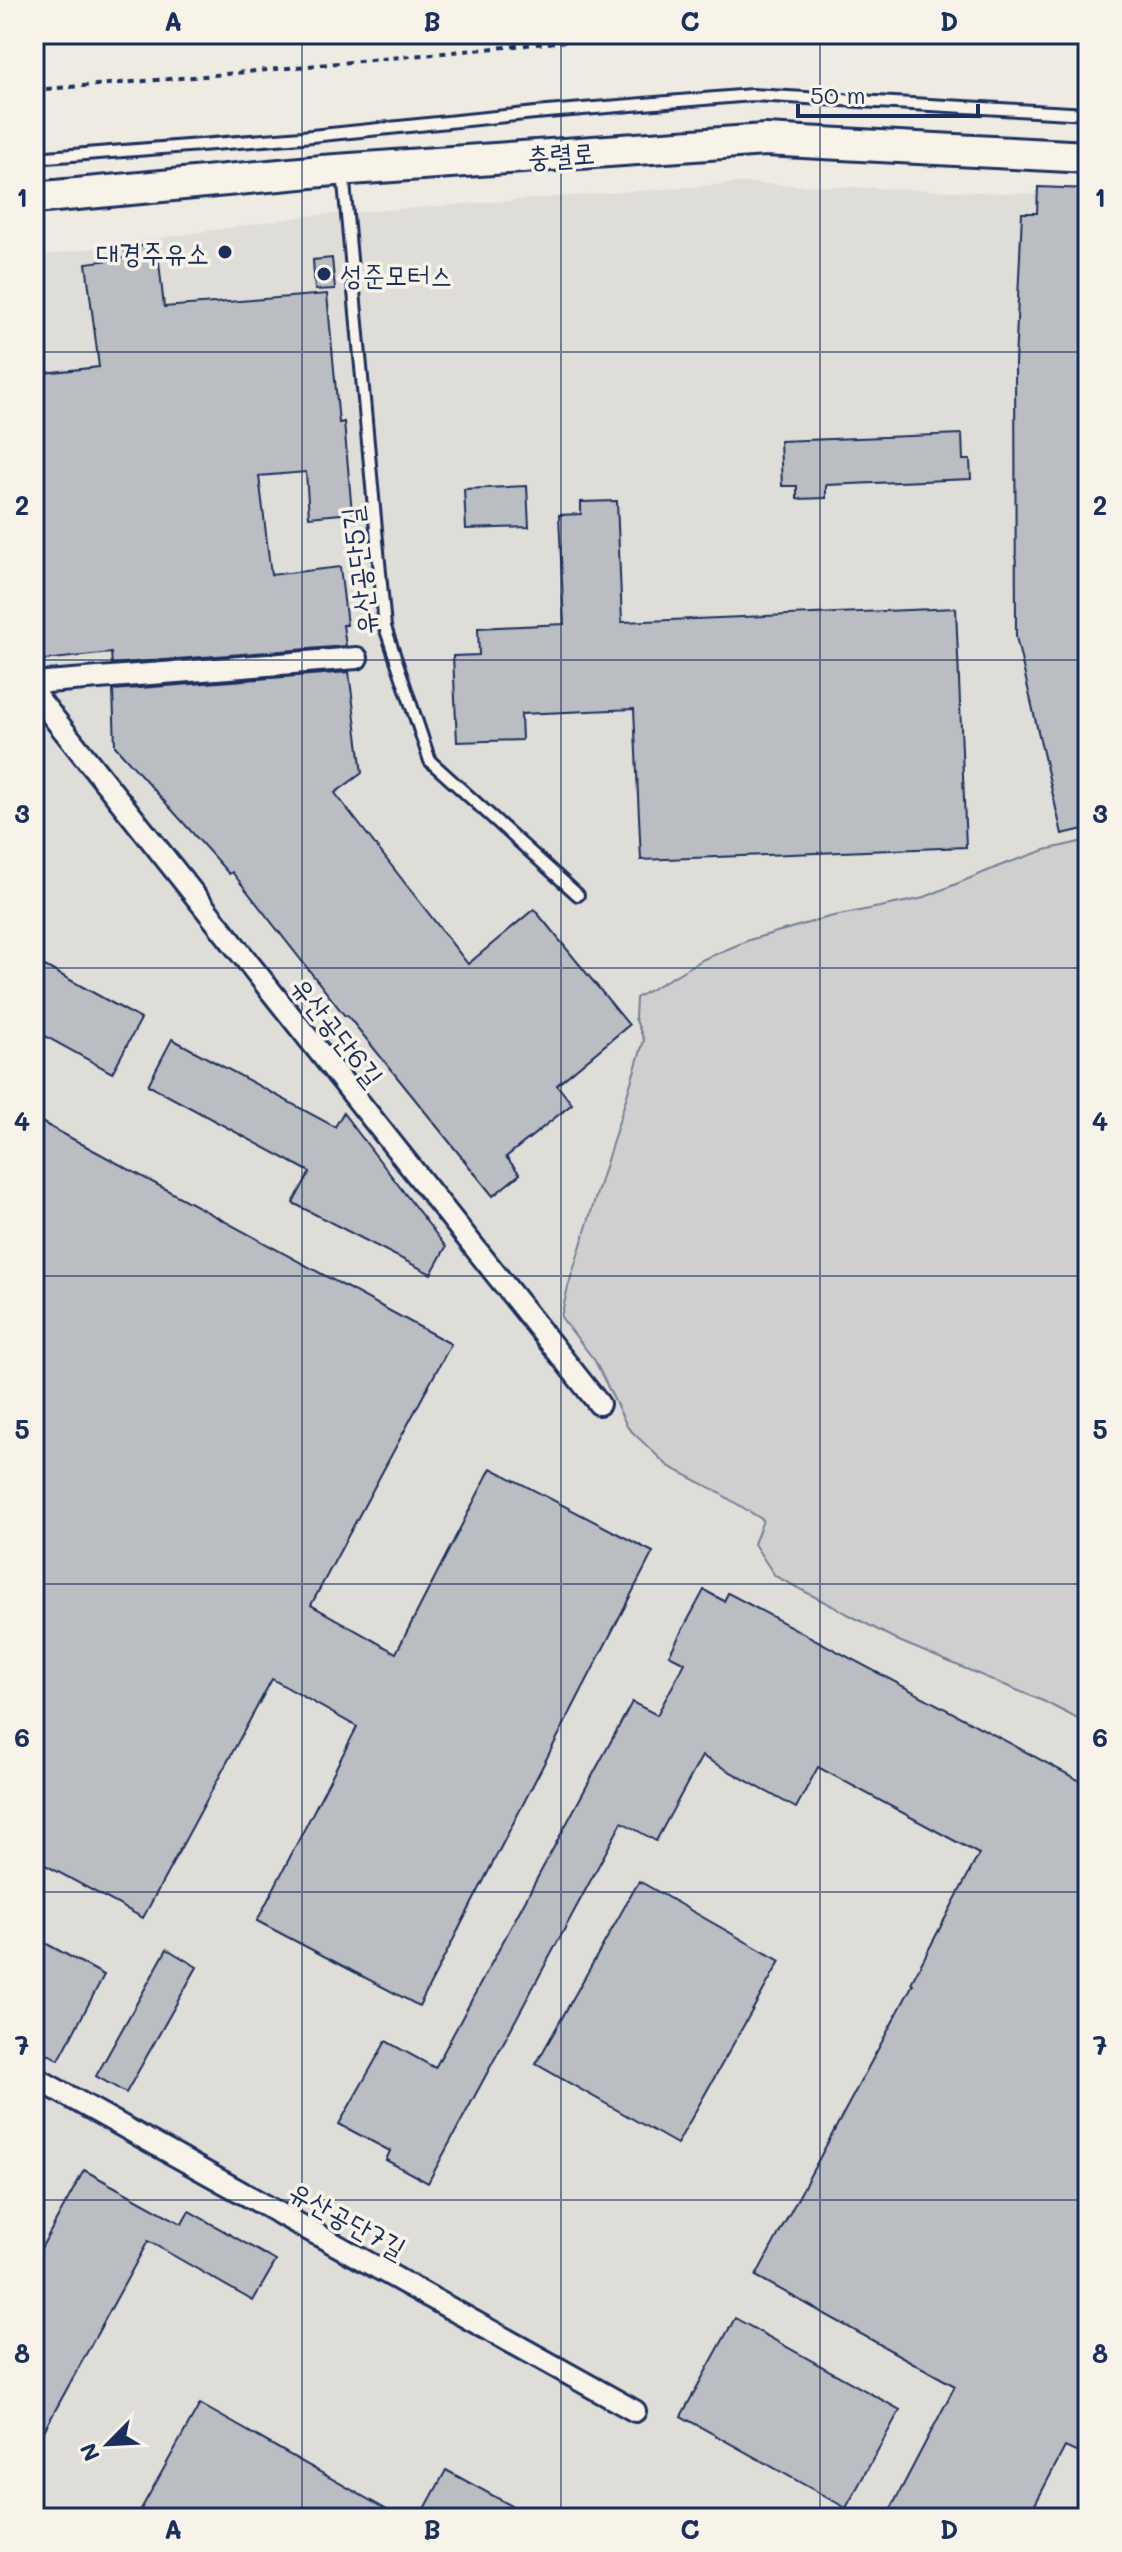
<svg xmlns="http://www.w3.org/2000/svg" width="1122" height="2552" font-family="Mali,'Poor Story',sans-serif">
  <style>
    .built { fill: #deddd8 }
    .green { fill: #cfcfcf; stroke: #757f96; stroke-width: 2 }
    .building { fill: #babdc2; stroke: #1b2f5e; stroke-width: 2 }
    .lines { fill: none; stroke-linecap: round; stroke-linejoin: round }
    .service-casing { stroke: #1b2f5e; stroke-width: 16 }
    .minor-casing { stroke: #1b2f5e; stroke-width: 26 }
    .secondary-casing { stroke: #1b2f5e; stroke-width: 36 }
    .path { stroke: #1b2f5e; stroke-width: 4; stroke-dasharray: 6 6; stroke-linecap: butt }
    .service { stroke: #f7f3e8; stroke-width: 10 }
    .minor { stroke: #f7f3e8; stroke-width: 20 }
    .secondary { stroke: #f7f3e8; stroke-width: 30 }
    .grid { fill: none; stroke: #1b2f5e; stroke-width: 2; stroke-opacity: 0.55 }
    .poi-dot { fill: #1b2f5e; stroke: #f7f3e8; stroke-width: 3 }
    .labels { text-anchor: middle; dominant-baseline: central; stroke-width: 7; stroke-linejoin: round; paint-order: stroke }
    .street-label { font-size: 28px; fill: #1b2f5e; stroke: #f7f3e8 }
    .poi-label { font-size: 28px; fill: #1b2f5e; stroke: #f7f3e8; text-anchor: end }
    .neatline { fill: none; stroke: #1b2f5e; stroke-width: 3 }
    .grid-label { font-size: 26px; text-anchor: middle; font-weight: bold; fill: #1b2f5e }
  </style>
  <rect width="100%" height="100%" fill="#eeebe2"/>
  <filter id="ink" filterUnits="userSpaceOnUse"><feTurbulence type="fractalNoise" baseFrequency=".0125" numOctaves="2"/><feDisplacementMap in="SourceGraphic" scale="16" xChannelSelector="R" yChannelSelector="G"/><feConvolveMatrix kernelMatrix="1 2 1 2 8 2 1 2 1" color-interpolation-filters="sRGB"/></filter>
  <g filter="url(#ink)">
    <!-- built -->
    <polygon class="built" points="742,183 1088,196 1088,2518 34,2518 34,257 306,216"/>
    <!-- green -->
    <polygon class="green" points="1088,840 1088,1724 1043,1701 899,1641 775,1576 754,1544 763,1520 711,1488 668,1466 628,1428 595,1361 561,1317 568,1287 644,1040 635,1018 636,998 704,959 749,940 829,917 920,899 1002,865 1045,850"/>
    <!-- building -->
    <g class="building">
      <polygon points="1038,187 1088,189 1088,828 1062,834 1016,637 1015,363 1022,213 1037,213"/>
      <polygon points="157,244 164,307 327,294 339,423 344,422 352,513 309,517 306,472 259,476 271,575 340,567 347,625 343,625 346,646 112,664 111,653 34,661 34,374 99,367 86,263 126,258 125,248"/>
      <polygon points="332,258 335,289 315,290 313,260"/>
      <polygon points="962,434 963,460 970,460 971,479 826,485 826,498 797,499 797,486 782,486 780,441"/>
      <polygon points="527,486 529,527 466,529 464,489"/>
      <polygon points="617,501 622,622 956,608 966,847 641,860 634,709 521,714 522,740 457,742 453,656 479,655 478,628 564,624 559,515 581,514 581,502"/>
      <polygon points="349,672 362,773 335,793 468,964 534,909 629,1025 557,1085 572,1104 506,1157 520,1174 493,1196 347,1015 345,1016 232,872 229,874 115,746 113,690"/>
      <polygon points="34,960 141,1019 112,1073 34,1030"/>
      <polygon points="172,1039 335,1127 343,1113 446,1247 431,1274 293,1203 310,1172 148,1085"/>
      <polygon points="34,1118 451,1344 311,1605 396,1653 491,1468 653,1552 419,2006 257,1921 357,1727 272,1679 143,1918 34,1859"/>
      <polygon points="704,1590 724,1601 728,1593 1088,1785 1088,2439 1080,2454 1065,2447 1028,2518 886,2518 955,2386 756,2276 913,1984 911,1983 979,1854 818,1767 796,1808 702,1756 656,1841 622,1822 428,2183 386,2160 390,2151 339,2124 386,2041 435,2068 632,1702 657,1715 685,1663 669,1655"/>
      <polygon points="639,1881 780,1961 677,2144 536,2064"/>
      <polygon points="34,1937 104,1975 59,2060 34,2046"/>
      <polygon points="167,1949 197,1967 126,2093 96,2076"/>
      <polygon points="84,2170 182,2224 189,2211 276,2261 253,2301 148,2241 34,2449 34,2261"/>
      <polygon points="735,2318 900,2410 846,2508 681,2416"/>
      <polygon points="200,2404 401,2518 136,2518"/>
      <polygon points="446,2470 534,2518 420,2518"/>
    </g>
    <g class="lines">
      <defs>
        <g id="service">
          <polyline points="34,158 302,137 535,113 752,95 1088,114"/>
          <polyline points="343,172 385,627 430,761 578,895"/>
        </g>
        <g id="minor">
          <polyline points="34,683 357,658"/>
          <polyline points="34,693 599,1404"/>
          <polyline points="34,2077 635,2411"/>
        </g>
        <polyline id="secondary" points="34,198 322,171 765,140 1088,157"/>
      </defs>
      <!-- service casing -->
      <use href="#service" class="service-casing"/>
      <!-- minor casing -->
      <use href="#minor" class="minor-casing"/>
      <!-- secondary casing -->
      <use href="#secondary" class="secondary-casing"/>
      <!-- path -->
      <g class="path">
        <polyline points="996,34 1088,38"/>
        <polyline points="34,90 194,77 640,34"/>
      </g>
      <!-- service -->
      <use href="#service" class="service"/>
      <!-- minor -->
      <use href="#minor" class="minor"/>
      <!-- secondary -->
      <use href="#secondary" class="secondary"/>
    </g>
  </g>
  <!-- grid -->
  <path class="grid" d="M 302,34 L 302,2518M 561,34 L 561,2518M 820,34 L 820,2518M 34,352 L 1088,352M 34,660 L 1088,660M 34,968 L 1088,968M 34,1276 L 1088,1276M 34,1584 L 1088,1584M 34,1892 L 1088,1892M 34,2200 L 1088,2200"/>
  <!-- markers -->
  <g class="poi-dot">
    <circle cx="225" cy="252" r="8"/>
    <circle cx="324" cy="274" r="8"/>
  </g>
  <g class="labels">
    <!-- street labels -->
    <g class="street-label">
      <text transform="translate(561 154) rotate(-4)">충렬로</text>
      <text transform="translate(358 571) rotate(-97)">유산공단5길</text>
      <text transform="translate(338 1031) rotate(52)">유산공단6길</text>
      <text transform="translate(348 2219) rotate(29)">유산공단7길</text>
    </g>
    <!-- poi labels -->
    <g class="poi-label">
      <text x="209" y="252">대경주유소</text>
      <text x="340" y="274" text-anchor="start">성준모터스</text>
    </g>
  </g>
  <!-- margin -->
  <rect width="1122" height="2552" fill="none" stroke="#f7f3e8" stroke-width="88"/>
  <!-- north arrow -->
  <g transform="translate(108 2444) rotate(246)" stroke="#f7f3e8" stroke-width="6" paint-order="stroke">
  <path d="M0-6L14 30L0 20L-14 30Z" fill="#1b2f5e"/>
  <text y="-12" font-size="22" font-weight="bold" text-anchor="middle" fill="#1b2f5e">N</text>
  </g>
  <!-- scale -->
  <path d="M798 104v12h180v-12" fill="none" stroke="#1b2f5e" stroke-width="4"/>
  <text x="810" y="104" font-size="24" fill="#1b2f5e" stroke="#f7f3e8" stroke-width="6" paint-order="stroke">50 m</text>
  <rect x="44" y="44" width="1034" height="2464" class="neatline"/>
  <g class="grid-label">
    <text x="173" y="31">A</text>
    <text x="432" y="31">B</text>
    <text x="690" y="31">C</text>
    <text x="949" y="31">D</text>
    <text x="22" y="207">1</text>
    <text x="1100" y="207">1</text>
    <text x="22" y="515">2</text>
    <text x="1100" y="515">2</text>
    <text x="22" y="823">3</text>
    <text x="1100" y="823">3</text>
    <text x="22" y="1131">4</text>
    <text x="1100" y="1131">4</text>
    <text x="22" y="1439">5</text>
    <text x="1100" y="1439">5</text>
    <text x="22" y="1747">6</text>
    <text x="1100" y="1747">6</text>
    <text x="22" y="2055">7</text>
    <text x="1100" y="2055">7</text>
    <text x="22" y="2363">8</text>
    <text x="1100" y="2363">8</text>
    <text x="173" y="2539">A</text>
    <text x="432" y="2539">B</text>
    <text x="690" y="2539">C</text>
    <text x="949" y="2539">D</text>
  </g>
</svg>
